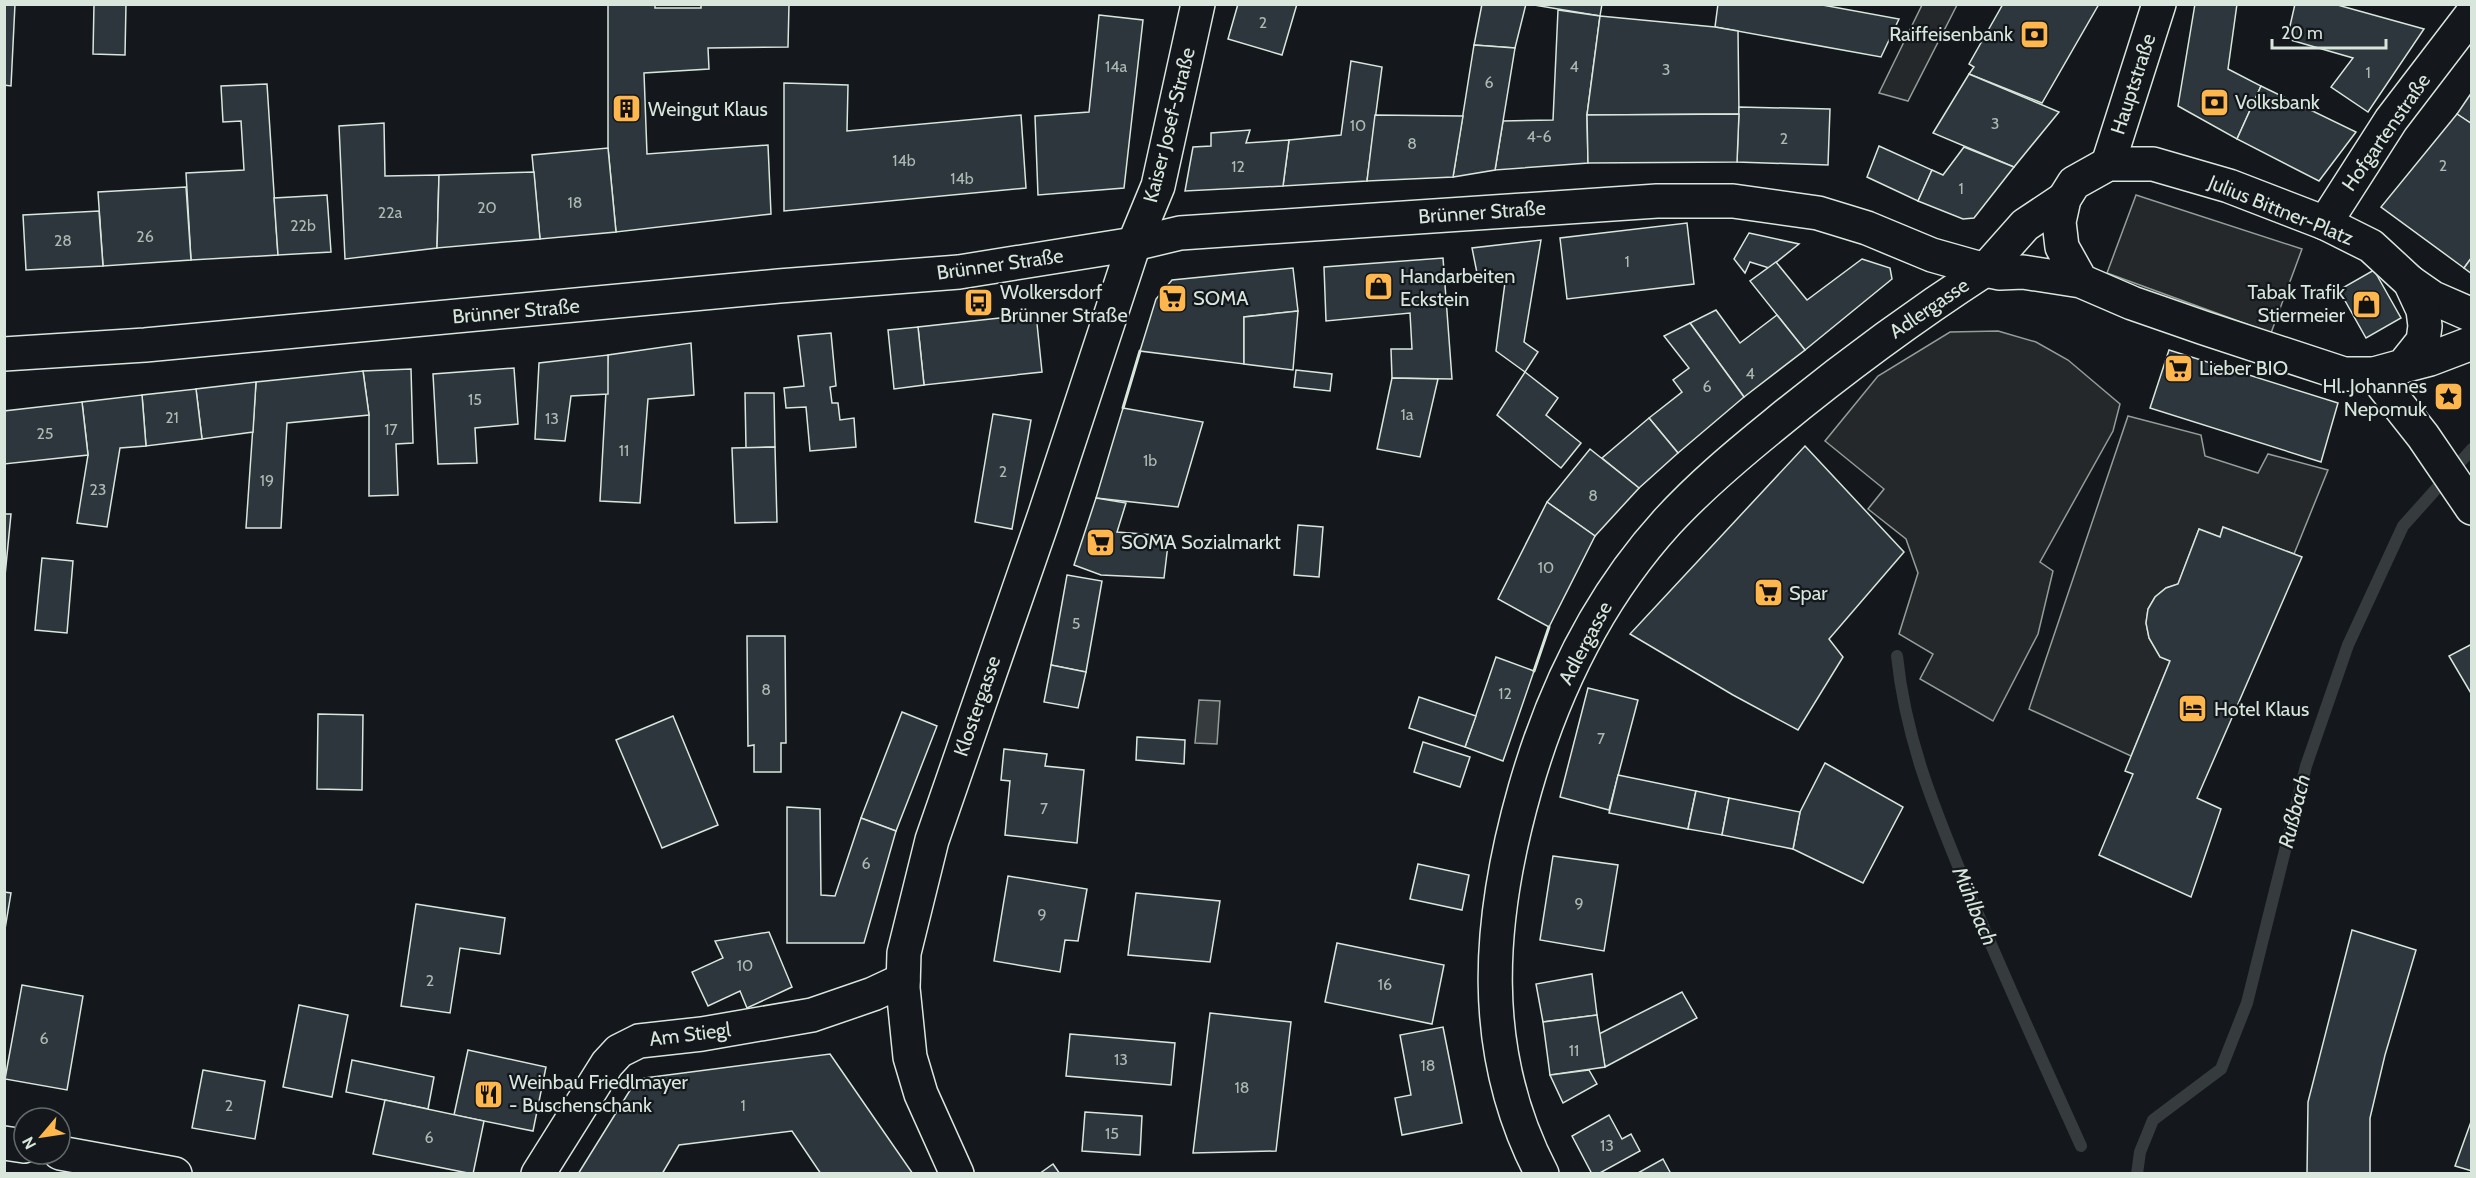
<svg xmlns="http://www.w3.org/2000/svg" width="2476" height="1178" font-family="Cabin,sans-serif">
  <style>
    .parking { fill: #24282b; stroke: #939e99; stroke-width: 1.5 }
    .water { fill: #363b3e; stroke: #939e99; stroke-width: 1.5 }
    .lines { fill: none; stroke-linecap: round; stroke-linejoin: round }
    .stream { stroke: #363b3e; stroke-width: 12 }
    .building { fill: #2c363c; stroke: #d8e6dc; stroke-width: 1.5 }
    .street-casing { stroke: #d8e6dc; stroke-width: 36 }
    .secondary-casing { stroke: #d8e6dc; stroke-width: 36 }
    .primary-casing { stroke: #d8e6dc; stroke-width: 36 }
    .street { stroke: #14181c; stroke-width: 33 }
    .secondary { stroke: #14181c; stroke-width: 33 }
    .primary { stroke: #14181c; stroke-width: 33 }
    .wall { stroke: #d8e6dc; stroke-width: 3 }
    .labels { text-anchor: middle; dominant-baseline: central; stroke-width: 4.5; stroke-linejoin: round; paint-order: stroke }
    .number-label { font-size: 16px; fill: #adbab4 }
    .poi-label { font-size: 20px; fill: #d8e6dc; stroke: #14181c; text-anchor: start }
    .street-label { font-size: 20px; fill: #d8e6dc; stroke: #14181c }
    .water-label { font-size: 21px; font-style: italic; fill: #d8e6dc; stroke: #14181c }
  </style>
  <rect width="100%" height="100%" fill="#14181c"/>
  <!-- parking -->
  <g class="parking">
    <polygon points="1922,5 1957,5 1908,101 1879,93"/>
    <polygon points="2136,195 2302,249 2271,333 2107,273"/>
    <polygon points="1998,331 2036,342 2068,360 2120,404 2113,431 2040,562 2053,571 2038,634 1993,721 1920,679 1933,654 1899,634 1918,573 1906,539 1868,509 1884,489 1825,441 1878,376 1950,332"/>
    <polygon points="2128,416 2201,435 2205,456 2258,473 2268,454 2328,470 2294,554 2223,527 2220,537 2199,529 2178,584 2166,588 2155,597 2148,609 2146,623 2149,638 2160,657 2170,661 2131,756 2029,709"/>
  </g>
  <!-- water -->
  <polygon class="water" points="1199,700 1220,701 1217,744 1195,743"/>
  <g class="lines">
    <!-- stream -->
    <g class="stream">
      <path d="M 1897,656 C 1906,743 1937,815 1970,895 C 2005,979 2043,1062 2081,1146"/>
      <polyline points="2137,1174 2140,1152 2153,1120 2221,1069 2247,1003 2306,766 2348,645 2403,526 2472,449"/>
    </g>
  </g>
  <!-- building -->
  <g class="building">
    <polygon points="4,4 15,4 11,86 4,85"/>
    <polygon points="94,4 126,4 125,55 93,54"/>
    <polygon points="608,4 655,4 655,8 701,8 701,4 789,4 788,47 708,48 709,69 644,73 647,154 768,145 771,214 616,232 608,148"/>
    <polygon points="1238,4 1297,4 1282,55 1228,39"/>
    <polygon points="1482,4 1526,4 1515,48 1474,45"/>
    <polygon points="1528,4 1602,4 1600,16"/>
    <polygon points="1718,4 1817,4 1899,19 1881,57 1715,27"/>
    <polygon points="2003,4 2099,4 2042,103 1969,74 1974,67 1969,64"/>
    <polygon points="2195,4 2237,4 2228,69 2261,86 2237,139 2178,106"/>
    <polygon points="2295,4 2334,4 2424,29 2368,112 2331,87 2353,58 2287,39"/>
    <polygon points="1558,10 1600,16 1587,115 1588,163 1495,170 1503,121 1553,120"/>
    <polygon points="1099,15 1143,20 1124,188 1038,195 1035,116 1089,112"/>
    <polygon points="1600,16 1715,27 1738,31 1739,114 1587,115"/>
    <polygon points="1474,45 1515,48 1495,170 1453,177"/>
    <polygon points="1351,61 1382,67 1367,181 1283,186 1289,140 1341,135"/>
    <polygon points="1969,74 2059,112 2014,167 1933,133"/>
    <polygon points="784,83 848,85 847,131 1021,115 1026,188 784,211"/>
    <polygon points="267,84 278,255 191,260 186,173 244,170 241,121 223,122 221,86"/>
    <polygon points="2261,86 2356,132 2319,181 2237,139"/>
    <polygon points="2472,92 2472,124 2457,114"/>
    <polygon points="1739,107 1830,109 1828,165 1737,162"/>
    <polygon points="1739,114 1737,162 1588,163 1587,115"/>
    <polygon points="2457,114 2472,124 2472,257 2464,268 2381,207"/>
    <polygon points="1375,115 1463,116 1453,177 1367,181"/>
    <polygon points="384,123 385,176 439,175 437,248 345,259 339,126"/>
    <polygon points="1250,130 1246,143 1289,140 1283,186 1185,191 1193,147 1211,146 1211,133"/>
    <polygon points="1879,146 1932,170 1918,201 1867,177"/>
    <polygon points="1964,147 2014,167 1974,218 1963,219 1918,201 1932,170 1943,175"/>
    <polygon points="608,148 616,232 540,239 532,155"/>
    <polygon points="534,172 540,239 437,248 439,175"/>
    <polygon points="186,187 191,260 103,266 98,192"/>
    <polygon points="327,195 331,252 278,255 274,198"/>
    <polygon points="99,211 103,266 26,270 23,215"/>
    <polygon points="1687,223 1694,284 1567,299 1560,238"/>
    <polygon points="1749,233 1799,244 1769,268 1750,262 1745,273 1734,259"/>
    <polygon points="1541,240 1524,342 1538,352 1525,372 1496,351 1506,275 1478,278 1472,248"/>
    <polygon points="2472,257 2472,274 2464,268"/>
    <polygon points="1443,258 1452,379 1392,378 1391,349 1412,349 1410,313 1326,321 1324,267"/>
    <polygon points="1862,259 1890,268 1892,279 1805,350 1750,281 1776,262 1807,300"/>
    <polygon points="1293,268 1298,311 1244,317 1244,364 1140,351 1156,299 1172,280"/>
    <polygon points="2374,270 2401,318 2366,338 2339,290"/>
    <polygon points="1716,310 1740,343 1777,315 1805,350 1744,397 1690,323"/>
    <polygon points="1298,311 1293,370 1244,364 1244,317"/>
    <polygon points="1036,314 1042,372 924,385 918,327"/>
    <polygon points="1690,323 1744,397 1678,453 1649,418 1682,392 1673,380 1689,368 1664,336"/>
    <polygon points="918,327 924,385 894,389 888,330"/>
    <polygon points="831,333 836,386 830,387 832,403 838,403 840,420 854,418 856,447 810,451 806,407 786,408 784,388 804,386 798,336"/>
    <polygon points="691,343 694,395 648,399 640,503 600,501 608,355"/>
    <polygon points="2169,350 2338,403 2321,462 2150,408"/>
    <polygon points="608,355 608,394 571,396 565,441 535,439 539,363"/>
    <polygon points="514,368 518,424 475,428 477,463 438,464 433,374"/>
    <polygon points="411,369 413,443 396,444 398,495 369,496 369,415 363,371"/>
    <polygon points="1296,370 1332,374 1330,391 1294,387"/>
    <polygon points="363,371 369,415 287,423 281,528 246,528 256,382"/>
    <polygon points="1525,372 1558,398 1546,415 1581,443 1561,468 1497,415"/>
    <polygon points="1392,378 1438,379 1420,457 1377,449"/>
    <polygon points="256,382 253,432 202,439 196,389"/>
    <polygon points="196,389 202,439 146,446 142,395"/>
    <polygon points="745,393 774,393 775,447 746,448"/>
    <polygon points="142,395 146,446 120,448 107,527 77,523 88,455 82,402"/>
    <polygon points="82,402 88,455 4,464 4,411"/>
    <polygon points="1123,408 1203,422 1178,507 1096,498"/>
    <polygon points="993,414 1031,420 1012,529 975,522"/>
    <polygon points="1649,418 1678,453 1639,488 1602,458"/>
    <polygon points="1805,446 1904,552 1829,639 1843,657 1798,730 1733,695 1630,634"/>
    <polygon points="775,447 777,522 735,523 732,448"/>
    <polygon points="1590,449 1639,488 1595,536 1547,502"/>
    <polygon points="1096,498 1126,503 1117,532 1169,536 1164,578 1101,575 1074,565"/>
    <polygon points="1547,502 1595,536 1549,627 1498,599"/>
    <polygon points="4,514 11,514 4,586"/>
    <polygon points="1298,525 1323,527 1319,577 1294,575"/>
    <polygon points="2223,527 2302,557 2197,798 2221,809 2191,897 2099,855 2133,774 2125,771 2170,661 2160,657 2149,638 2146,623 2148,609 2155,597 2166,588 2178,584 2199,529 2220,537"/>
    <polygon points="42,558 73,561 67,633 35,630"/>
    <polygon points="1067,575 1102,581 1086,672 1051,665"/>
    <polygon points="747,636 785,636 786,743 781,743 781,772 754,772 754,745 748,746"/>
    <polygon points="2472,644 2472,695 2449,656"/>
    <polygon points="1496,657 1534,671 1503,761 1465,747"/>
    <polygon points="1051,665 1086,672 1078,708 1044,702"/>
    <polygon points="1588,688 1638,700 1609,810 1560,797"/>
    <polygon points="1419,697 1476,716 1465,747 1409,728"/>
    <polygon points="902,712 937,726 896,831 861,818"/>
    <polygon points="318,714 363,715 362,790 317,789"/>
    <polygon points="673,716 718,825 662,848 616,740"/>
    <polygon points="1137,737 1185,740 1184,764 1136,760"/>
    <polygon points="1423,742 1470,757 1460,787 1414,772"/>
    <polygon points="1004,749 1047,754 1045,766 1084,770 1077,843 1005,835 1010,781 1001,780"/>
    <polygon points="1825,763 1903,807 1863,883 1793,849 1800,812"/>
    <polygon points="1618,775 1696,791 1688,829 1609,813"/>
    <polygon points="1696,791 1729,798 1722,835 1688,829"/>
    <polygon points="1729,798 1800,812 1793,849 1722,835"/>
    <polygon points="787,807 820,809 821,895 835,896 861,818 896,831 864,943 787,943"/>
    <polygon points="1553,856 1618,865 1604,951 1540,940"/>
    <polygon points="1418,864 1469,875 1462,910 1410,899"/>
    <polygon points="1008,876 1087,889 1078,941 1065,940 1060,972 994,961"/>
    <polygon points="4,892 11,893 4,935"/>
    <polygon points="1136,893 1220,901 1210,962 1128,955"/>
    <polygon points="416,904 505,918 500,954 460,948 450,1013 401,1006"/>
    <polygon points="2352,930 2416,950 2385,1055 2370,1118 2370,1174 2307,1174 2308,1102"/>
    <polygon points="769,932 792,987 747,1008 740,991 708,1006 692,972 723,958 715,941"/>
    <polygon points="1337,943 1444,965 1432,1024 1325,1002"/>
    <polygon points="1592,974 1597,1015 1543,1022 1536,984"/>
    <polygon points="22,985 83,996 67,1090 5,1079"/>
    <polygon points="1682,992 1697,1018 1605,1067 1599,1034"/>
    <polygon points="299,1005 348,1015 332,1097 283,1087"/>
    <polygon points="1210,1013 1291,1022 1276,1151 1193,1153"/>
    <polygon points="1597,1015 1605,1067 1550,1075 1543,1022"/>
    <polygon points="1443,1027 1462,1123 1402,1135 1395,1098 1411,1095 1400,1035"/>
    <polygon points="1070,1034 1175,1043 1171,1085 1066,1076"/>
    <polygon points="468,1050 546,1067 533,1131 454,1115"/>
    <polygon points="830,1054 913,1174 821,1174 792,1131 679,1145 662,1174 578,1174 637,1079"/>
    <polygon points="352,1060 434,1077 428,1109 346,1092"/>
    <polygon points="203,1070 265,1081 255,1139 192,1128"/>
    <polygon points="1589,1070 1597,1084 1563,1103 1550,1075"/>
    <polygon points="385,1100 484,1121 473,1174 373,1154"/>
    <polygon points="1085,1112 1142,1116 1140,1155 1082,1151"/>
    <polygon points="1609,1115 1622,1139 1631,1134 1640,1151 1598,1174 1592,1174 1572,1136"/>
    <polygon points="2472,1119 2472,1171 2455,1166"/>
    <polygon points="1663,1159 1671,1174 1636,1174"/>
    <polygon points="1053,1164 1060,1174 1039,1174"/>
  </g>
  <g class="lines">
    <defs>
      <g id="street">
        <polyline points="2108,164 2159,4"/>
        <polyline points="2325,223 2391,120 2472,14"/>
        <polyline points="2374,374 2423,436 2472,508"/>
        <polyline points="4,1143 24,1146"/>
        <polyline points="60,1153 175,1174"/>
        <polyline points="538,1174 607,1064 619,1051 639,1041 702,1034 812,1015 873,994 903,980"/>
      </g>
      <g id="secondary">
        <polyline points="957,1174 921,1094 910,1057 903,988 904,953 932,840 1044,517 1134,244 1158,186 1198,4"/>
        <path d="M 1542,1174 C 1477,1050 1488,919 1525,789 C 1553,691 1598,598 1667,522 C 1700,486 1737,455 1774,425 C 1842,369 1911,318 1985,270"/>
      </g>
      <g id="primary">
        <polyline points="1985,270 2025,225 2064,199"/>
        <polyline points="2410,282 2433,298 2472,315"/>
        <polyline points="4,354 145,345 779,286 959,272 1134,244 1180,233 1657,201 1733,201 1818,213 1867,228 1932,255 1985,270 2000,273 2023,272 2081,281 2132,303 2204,328 2344,374 2374,374 2403,366 2423,341 2425,326 2423,310 2410,282 2371,246 2325,223 2229,186 2153,164 2108,164 2074,183 2064,199 2059,222 2062,247 2081,281"/>
        <polyline points="2403,366 2430,359 2472,343"/>
      </g>
    </defs>
    <!-- street casing -->
    <use href="#street" class="street-casing"/>
    <!-- secondary casing -->
    <use href="#secondary" class="secondary-casing"/>
    <!-- primary casing -->
    <use href="#primary" class="primary-casing"/>
    <!-- street -->
    <use href="#street" class="street"/>
    <!-- secondary -->
    <use href="#secondary" class="secondary"/>
    <!-- primary -->
    <use href="#primary" class="primary"/>
    <!-- wall -->
    <g class="wall">
      <polyline points="1123,408 1140,351"/>
      <polyline points="1534,671 1549,627"/>
    </g>
  </g>
  <!-- icons -->
  <defs>
    <symbol id="bank-square" viewBox="-11 -11 22 22"><rect x="-9" y="-9" width="18" height="18" rx="4" fill="#ffb74d" stroke="#14181c"/><path d="M-6-4H6V4H-6ZM0-2.3a2.3 2.3 0 1 0 0 4.6a2.3 2.3 0 1 0 0-4.6Z" fill="#111"/></symbol>
    <symbol id="building-square" viewBox="-11 -11 22 22"><rect x="-9" y="-9" width="18" height="18" rx="4" fill="#ffb74d" stroke="#14181c"/><path d="M-4-6H4V6H1V3H-1V6H-4ZM-2.5-4.3h1.7v1.8h-1.7ZM.8-4.3h1.7v1.8H.8ZM-2.5-1h1.7V.8h-1.7ZM.8-1h1.7V.8H.8Z" fill="#111"/></symbol>
    <symbol id="shop-square" viewBox="-11 -11 22 22"><rect x="-9" y="-9" width="18" height="18" rx="4" fill="#ffb74d" stroke="#14181c"/><path d="M-5-2.5h2.3a2.7 3.5 0 0 1 5.4 0H5L5.5 6h-11ZM-1.5-2.5h3a1.5 2.3 0 0 0-3 0Z" fill="#111"/></symbol>
    <symbol id="supermarket-square" viewBox="-11 -11 22 22"><rect x="-9" y="-9" width="18" height="18" rx="4" fill="#ffb74d" stroke="#14181c"/><path d="M-6-5.5h2.5l.6 2H6L4.5 2H-2.5L-4.4-4H-6ZM-1.5 3.2a1.3 1.3 0 1 0 .1 0ZM3 3.2a1.3 1.3 0 1 0 .1 0Z" fill="#111"/></symbol>
    <symbol id="bus-square" viewBox="-11 -11 22 22"><rect x="-9" y="-9" width="18" height="18" rx="4" fill="#ffb74d" stroke="#14181c"/><path d="M-5-6H5V4H4V6H2V4H-2V6H-4V4H-5ZM-3.5-4V0h7V-4ZM-3.5 1.2v1.5H-2V1.2ZM2 1.2v1.5H3.5V1.2Z" fill="#111"/></symbol>
    <symbol id="sight-square" viewBox="-11 -11 22 22"><rect x="-9" y="-9" width="18" height="18" rx="4" fill="#ffb74d" stroke="#14181c"/><path d="M0-6L1.8-2.2L6-1.7L2.9 1.2L3.7 5.4L0 3.3L-3.7 5.4L-2.9 1.2L-6-1.7L-1.8-2.2Z" fill="#111"/></symbol>
    <symbol id="hotel-square" viewBox="-11 -11 22 22"><rect x="-9" y="-9" width="18" height="18" rx="4" fill="#ffb74d" stroke="#14181c"/><path d="M-6-4.5h1.5V1H6V5H4.5V3h-9V5H-6ZM-4 0a1.8 1.8 0 1 1 3.6 0ZM.5 0V-2.5h3Q6-2.5 6 0Z" fill="#111"/></symbol>
    <symbol id="restaurant-square" viewBox="-11 -11 22 22"><rect x="-9" y="-9" width="18" height="18" rx="4" fill="#ffb74d" stroke="#14181c"/><path d="M-5-6h1v4h1v-4h1v4h1v-4h1v5L-1.5 .5V6h-2V.5L-5-1ZM5-6V6H3V1.5H1.5Q1.5-4 5-6Z" fill="#111"/></symbol>
  </defs>
  <g fill-rule="evenodd">
    <use href="#bank-square" x="2018" y="18" width="33" height="33"/>
    <use href="#bank-square" x="2198" y="86" width="33" height="33"/>
    <use href="#building-square" x="610" y="92" width="33" height="33"/>
    <use href="#shop-square" x="1362" y="270" width="33" height="33"/>
    <use href="#supermarket-square" x="1156" y="282" width="33" height="33"/>
    <use href="#bus-square" x="962" y="286" width="33" height="33"/>
    <use href="#shop-square" x="2350" y="288" width="33" height="33"/>
    <use href="#supermarket-square" x="2162" y="352" width="33" height="33"/>
    <use href="#sight-square" x="2432" y="380" width="33" height="33"/>
    <use href="#supermarket-square" x="1084" y="526" width="33" height="33"/>
    <use href="#supermarket-square" x="1752" y="576" width="33" height="33"/>
    <use href="#hotel-square" x="2176" y="692" width="33" height="33"/>
    <use href="#restaurant-square" x="472" y="1078" width="33" height="33"/>
  </g>
  <g class="labels">
    <!-- number labels -->
    <g class="number-label">
      <text x="1263" y="22">2</text>
      <text x="1116" y="66">14a</text>
      <text x="1574" y="66">4</text>
      <text x="1666" y="69">3</text>
      <text x="2368" y="72">1</text>
      <text x="1489" y="82">6</text>
      <text x="1995" y="123">3</text>
      <text x="1358" y="125">10</text>
      <text x="1539" y="136">4-6</text>
      <text x="1784" y="138">2</text>
      <text x="1412" y="143">8</text>
      <text x="904" y="160">14b</text>
      <text x="2443" y="165">2</text>
      <text x="1238" y="166">12</text>
      <text x="962" y="178">14b</text>
      <text x="1961" y="188">1</text>
      <text x="575" y="202">18</text>
      <text x="487" y="207">20</text>
      <text x="390" y="212">22a</text>
      <text x="303" y="225">22b</text>
      <text x="145" y="236">26</text>
      <text x="63" y="240">28</text>
      <text x="1627" y="261">1</text>
      <text x="1750" y="373">4</text>
      <text x="1707" y="386">6</text>
      <text x="475" y="399">15</text>
      <text x="1407" y="414">1a</text>
      <text x="172" y="417">21</text>
      <text x="552" y="418">13</text>
      <text x="391" y="429">17</text>
      <text x="45" y="433">25</text>
      <text x="624" y="450">11</text>
      <text x="1150" y="460">1b</text>
      <text x="1003" y="471">2</text>
      <text x="267" y="480">19</text>
      <text x="98" y="489">23</text>
      <text x="1593" y="495">8</text>
      <text x="1546" y="567">10</text>
      <text x="1076" y="623">5</text>
      <text x="766" y="689">8</text>
      <text x="1505" y="693">12</text>
      <text x="1601" y="738">7</text>
      <text x="1044" y="808">7</text>
      <text x="866" y="863">6</text>
      <text x="1579" y="903">9</text>
      <text x="1042" y="914">9</text>
      <text x="745" y="965">10</text>
      <text x="430" y="980">2</text>
      <text x="1385" y="984">16</text>
      <text x="44" y="1038">6</text>
      <text x="1574" y="1050">11</text>
      <text x="1121" y="1059">13</text>
      <text x="1428" y="1065">18</text>
      <text x="1242" y="1087">18</text>
      <text x="229" y="1105">2</text>
      <text x="743" y="1105">1</text>
      <text x="1112" y="1133">15</text>
      <text x="429" y="1137">6</text>
      <text x="1607" y="1145">13</text>
    </g>
    <!-- poi labels -->
    <g class="poi-label">
      <text x="2013" y="34" text-anchor="end">Raiffeisenbank</text>
      <text x="2235" y="102">Volksbank</text>
      <text x="648" y="109">Weingut Klaus</text>
      <text x="1400" y="276">Handarbeiten<tspan x="1400" dy="23">Eckstein</tspan></text>
      <text x="1000" y="292">Wolkersdorf<tspan x="1000" dy="23">Brünner Straße</tspan></text>
      <text x="2345" y="292" text-anchor="end">Tabak Trafik<tspan x="2345" dy="23">Stiermeier</tspan></text>
      <text x="1193" y="298">SOMA</text>
      <text x="2199" y="368">Lieber BIO</text>
      <text x="2427" y="386" text-anchor="end">Hl. Johannes<tspan x="2427" dy="23">Nepomuk</tspan></text>
      <text x="1121" y="542">SOMA Sozialmarkt</text>
      <text x="1789" y="593">Spar</text>
      <text x="2214" y="709">Hotel Klaus</text>
      <text x="509" y="1082">Weinbau Friedlmayer<tspan x="509" dy="23">- Buschenschank</tspan></text>
    </g>
    <!-- street labels -->
    <g class="street-label">
      <text transform="translate(2133 84) rotate(-72)">Hauptstraße</text>
      <text transform="translate(1169 125) rotate(-76)">Kaiser Josef-Straße</text>
      <text transform="translate(2386 132) rotate(-55)">Hofgartenstraße</text>
      <text transform="translate(2281 210) rotate(22)">Julius Bittner-Platz</text>
      <text transform="translate(1482 212) rotate(-4)">Brünner Straße</text>
      <text transform="translate(1000 264) rotate(-8)">Brünner Straße</text>
      <text transform="translate(1929 308) rotate(-34)">Adlergasse</text>
      <text transform="translate(516 311) rotate(-5)">Brünner Straße</text>
      <text transform="translate(1585 643) rotate(-62)">Adlergasse</text>
      <text transform="translate(977 706) rotate(-71)">Klostergasse</text>
      <text transform="translate(690 1034) rotate(-7)">Am Stiegl</text>
    </g>
    <!-- water labels -->
    <g class="water-label">
      <text transform="translate(2294 811) rotate(-76)">Rußbach</text>
      <text transform="translate(1975 906) rotate(67)">Mühlbach</text>
    </g>
  </g>
  <!-- border -->
  <rect width="2476" height="1178" fill="none" stroke="#d8e6dc" stroke-width="12"/>
  <!-- north arrow -->
  <g transform="translate(42 1136) rotate(241)"><circle r="28" fill="#14181c" stroke="#626a69" stroke-width="1.5"/>
  <path d="M0-4.5L10 22L0 15L-10 22Z" fill="#ffb74d"/>
  <text y="-9" font-size="16" font-weight="bold" text-anchor="middle" fill="#d8e6dc">N</text>
  </g>
  <!-- scale -->
  <path d="M2272 39v9h114v-9" fill="none" stroke="#d8e6dc" stroke-width="3"/>
  <text x="2281" y="39" font-size="18" fill="#d8e6dc" stroke="#14181c" stroke-width="4.5" paint-order="stroke">20 m</text>
</svg>
